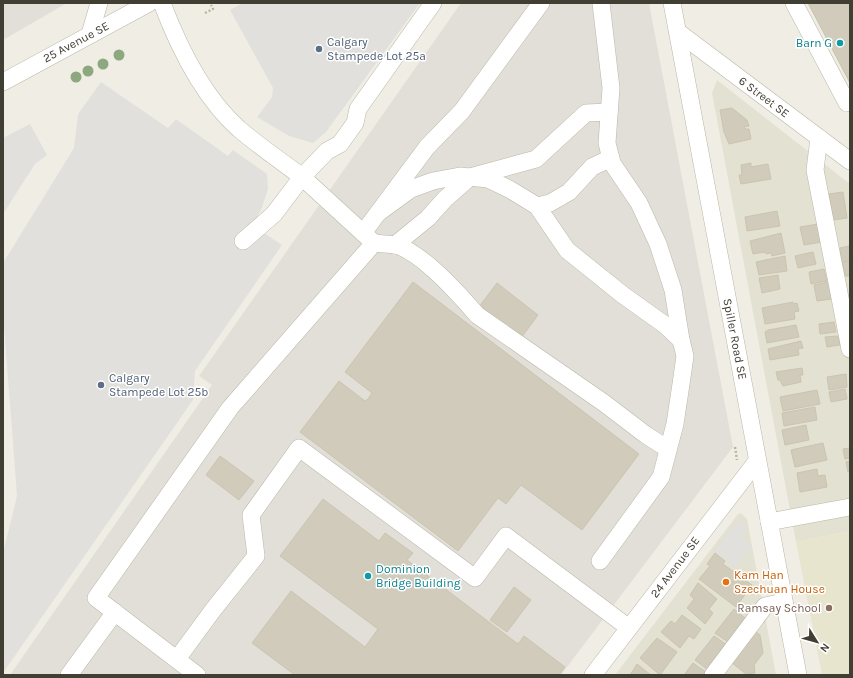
<svg xmlns="http://www.w3.org/2000/svg" width="853" height="678" font-family="Karla,sans-serif">
  <style>
    .residential { fill: #e3e1d2 }
    .industrial { fill: #e2dfd9 }
    .education { fill: #e8e5ce }
    .parking { fill: #e1e0dc }
    .building { fill: #d0cbba; stroke: #cbc4ae }
    .lines { fill: none; stroke-linecap: round; stroke-linejoin: round }
    .minor-casing { stroke: #bab7a7; stroke-width: 18 }
    .path { stroke: #bbb49a; stroke-width: 2.5; stroke-dasharray: 2 2; stroke-linecap: butt }
    .minor { stroke: #fff; stroke-width: 17 }
    .tree { fill: #8da77f }
    .culture-dot { fill: #0f9aa8; stroke: #fff; stroke-width: 1.5 }
    .service-dot { fill: #5c6f8a; stroke: #fff; stroke-width: 1.5 }
    .food-dot { fill: #e8710a; stroke: #fff; stroke-width: 1.5 }
    .education-dot { fill: #8d6e63; stroke: #fff; stroke-width: 1.5 }
    .labels { text-anchor: middle; dominant-baseline: central; stroke-width: 3; stroke-linejoin: round; paint-order: stroke }
    .street-label { font-size: 12px; fill: #413e34; stroke: #fff }
    .service-label { font-size: 12px; fill: #4e5e75; stroke: #fff; text-anchor: start }
    .culture-label { font-size: 12px; fill: #0d838f; stroke: #fff; text-anchor: end }
    .food-label { font-size: 12px; fill: #c56008; stroke: #fff; text-anchor: start }
    .education-label { font-size: 12px; fill: #785e54; stroke: #fff; text-anchor: end }
  </style>
  <rect width="100%" height="100%" fill="#f0eee4"/>
  <!-- residential -->
  <g class="residential">
    <polygon points="717,80 850,184 850,531 796,542 712,93"/>
    <polygon points="741,513 747,519 776,675 615,675 738,514"/>
  </g>
  <!-- industrial -->
  <g class="industrial">
    <polygon points="3,3 67,3 3,40"/>
    <polygon points="461,3 649,3 733,447 561,675 10,675 212,385 199,376"/>
  </g>
  <!-- education -->
  <polygon class="education" points="850,531 850,675 822,675 796,542"/>
  <!-- parking -->
  <g class="parking">
    <polygon points="243,3 420,3 326,132 313,143 289,136 257,117 272,97 273,88 230,10"/>
    <polygon points="101,82 168,128 176,119 228,156 233,150 267,174 268,189 261,210 252,225 282,245 195,371 193,400 3,673 3,553 17,496 3,313 3,263 74,148 78,114"/>
    <polygon points="30,124 47,155 35,164 3,214 3,138"/>
    <polygon points="739,520 748,527 740,537 752,546 735,568 714,552"/>
  </g>
  <!-- building -->
  <g class="building">
    <polygon points="808,3 850,3 850,83"/>
    <polygon points="732,108 747,120 749,126 744,127 745,129 749,129 751,139 729,144 724,132 720,110"/>
    <polygon points="751,163 751,167 768,164 771,179 741,184 739,175 742,175 741,165"/>
    <polygon points="843,192 847,218 833,220 829,194"/>
    <polygon points="777,211 780,226 747,231 745,217"/>
    <polygon points="818,224 822,242 804,245 800,227"/>
    <polygon points="781,233 785,253 772,256 771,253 766,254 765,252 753,254 750,241"/>
    <polygon points="850,246 850,261 842,262 840,248"/>
    <polygon points="813,252 816,264 798,268 795,256"/>
    <polygon points="785,256 787,271 759,275 756,262"/>
    <polygon points="850,261 850,276 845,276 842,262"/>
    <polygon points="824,269 827,281 811,284 809,272"/>
    <polygon points="778,275 780,289 762,293 759,278"/>
    <polygon points="413,282 639,454 582,530 521,485 506,504 498,498 458,551 300,432 339,381 365,401 368,399 372,393 345,372"/>
    <polygon points="829,282 832,299 817,301 814,285"/>
    <polygon points="497,283 538,315 521,338 479,307"/>
    <polygon points="793,302 794,304 797,303 799,311 794,312 795,319 765,324 762,308"/>
    <polygon points="834,322 836,332 820,334 819,324"/>
    <polygon points="796,325 799,337 767,343 765,332 768,330"/>
    <polygon points="838,336 840,345 827,347 825,337"/>
    <polygon points="801,341 803,348 798,349 799,355 770,360 768,349"/>
    <polygon points="802,368 803,375 800,375 801,382 783,386 780,380 778,380 776,372"/>
    <polygon points="846,374 847,387 829,390 827,377"/>
    <polygon points="845,389 847,399 831,402 829,392"/>
    <polygon points="817,390 820,404 783,411 780,397"/>
    <polygon points="815,407 817,420 784,426 782,413"/>
    <polygon points="806,425 809,440 785,445 782,430"/>
    <polygon points="823,443 827,460 795,467 791,450"/>
    <polygon points="850,448 850,458 845,459 843,449"/>
    <polygon points="220,456 254,481 239,500 206,475"/>
    <polygon points="850,461 850,471 848,472 846,462"/>
    <polygon points="817,469 818,476 825,475 827,487 800,492 797,473"/>
    <polygon points="323,499 379,541 385,533 413,553 407,560 518,644 524,636 565,667 559,675 295,675 252,643 291,591 365,647 378,629 280,556"/>
    <polygon points="715,553 725,561 723,564 752,585 736,607 699,579 710,566 707,564"/>
    <polygon points="698,583 717,599 709,609 713,613 705,624 687,608 694,599 690,595"/>
    <polygon points="514,587 531,600 507,632 490,620"/>
    <polygon points="734,609 746,619 728,642 715,633"/>
    <polygon points="682,615 701,629 694,639 689,636 680,648 661,632 671,621 675,624"/>
    <polygon points="756,632 760,635 763,653 754,665 755,673 746,674 732,663"/>
    <polygon points="714,636 727,645 708,670 695,660"/>
    <polygon points="657,638 677,652 660,675 640,658"/>
    <polygon points="693,663 706,672 704,675 684,675"/>
    <polygon points="637,664 651,675 630,675"/>
  </g>
  <g class="lines">
    <defs>
      <g id="minor">
        <path d="M 162,3 C 179,48 203,97 239,129 C 259,146 281,161 302,177 L 327,151 L 340,144 L 355,123 L 358,109 L 433,3"/>
        <polyline points="601,3 611,88 607,143 612,163 639,203 658,244 673,290 681,340"/>
        <polyline points="672,3 798,675"/>
        <polyline points="794,3 847,103 850,102"/>
        <polyline points="678,32 850,161"/>
        <polyline points="90,34 99,3"/>
        <polyline points="3,82 149,3"/>
        <polyline points="819,138 815,170 850,349"/>
        <polyline points="537,206 550,203 569,192 592,167 611,158"/>
        <polyline points="378,213 411,189 433,181 460,176 488,179 509,189 537,206 567,250 623,295 665,325 681,340 685,356 681,384 675,424 661,477 600,561"/>
        <polyline points="363,233 427,147 462,111 541,3"/>
        <path d="M 374,243 C 381,244 389,244 396,245 C 422,253 459,294 477,315 L 604,403 L 646,435 L 668,449"/>
        <polyline points="395,245 428,218 445,199 470,177 536,159 586,113 609,112"/>
        <polyline points="769,522 850,507"/>
        <polyline points="177,659 213,610 256,556 251,515 299,448 475,578 506,536 629,628"/>
        <polyline points="69,675 115,612"/>
        <polyline points="197,675 96,598 230,408 374,243 302,177 274,214 243,241"/>
        <polyline points="593,675 757,461"/>
        <polyline points="713,675 765,606 784,602"/>
      </g>
    </defs>
    <!-- minor casing -->
    <use href="#minor" class="minor-casing"/>
    <!-- path -->
    <g class="path">
      <polyline points="205,13 213,9 211,5"/>
      <polyline points="735,447 737,460"/>
    </g>
    <!-- minor -->
    <use href="#minor" class="minor"/>
  </g>
  <!-- trees -->
  <g class="tree">
    <circle cx="119" cy="55" r="5.5"/>
    <circle cx="103" cy="64" r="5.5"/>
    <circle cx="88" cy="71" r="5.5"/>
    <circle cx="76" cy="77" r="5.5"/>
  </g>
  <!-- markers -->
  <g class="culture-dot">
    <circle cx="840" cy="43" r="4"/>
    <circle cx="368" cy="576" r="4"/>
  </g>
  <g class="service-dot">
    <circle cx="319" cy="49" r="4"/>
    <circle cx="101" cy="385" r="4"/>
  </g>
  <circle class="food-dot" cx="726" cy="582" r="4"/>
  <circle class="education-dot" cx="829" cy="608" r="4"/>
  <g class="labels">
    <!-- street labels -->
    <g class="street-label">
      <text transform="translate(76 42) rotate(-28)">25 Avenue SE</text>
      <text transform="translate(764 97) rotate(37)">6 Street SE</text>
      <text transform="translate(735 339) rotate(79)">Spiller Road SE</text>
      <text transform="translate(675 567) rotate(-53)">24 Avenue SE</text>
    </g>
    <!-- service labels -->
    <g class="service-label">
      <text x="327" y="42">Calgary<tspan x="327" dy="14">Stampede Lot 25a</tspan></text>
      <text x="109" y="378">Calgary<tspan x="109" dy="14">Stampede Lot 25b</tspan></text>
    </g>
    <!-- culture labels -->
    <g class="culture-label">
      <text x="832" y="43">Barn G</text>
      <text x="376" y="569" text-anchor="start">Dominion<tspan x="376" dy="14">Bridge Building</tspan></text>
    </g>
    <!-- food labels -->
    <g class="food-label">
      <text x="734" y="575">Kam Han<tspan x="734" dy="14">Szechuan House</tspan></text>
    </g>
    <!-- education labels -->
    <g class="education-label">
      <text x="821" y="608">Ramsay School</text>
    </g>
  </g>
  <!-- border -->
  <rect width="853" height="678" fill="none" stroke="#413e34" stroke-width="8"/>
  <!-- north arrow -->
  <g transform="translate(817 642) rotate(127)" stroke="#ffffff" stroke-width="3" paint-order="stroke">
  <path d="M0-3L7 15L0 10L-7 15Z" fill="#413e34"/>
  <text y="-6" font-size="11" font-weight="bold" text-anchor="middle" fill="#413e34">N</text>
  </g>
</svg>
